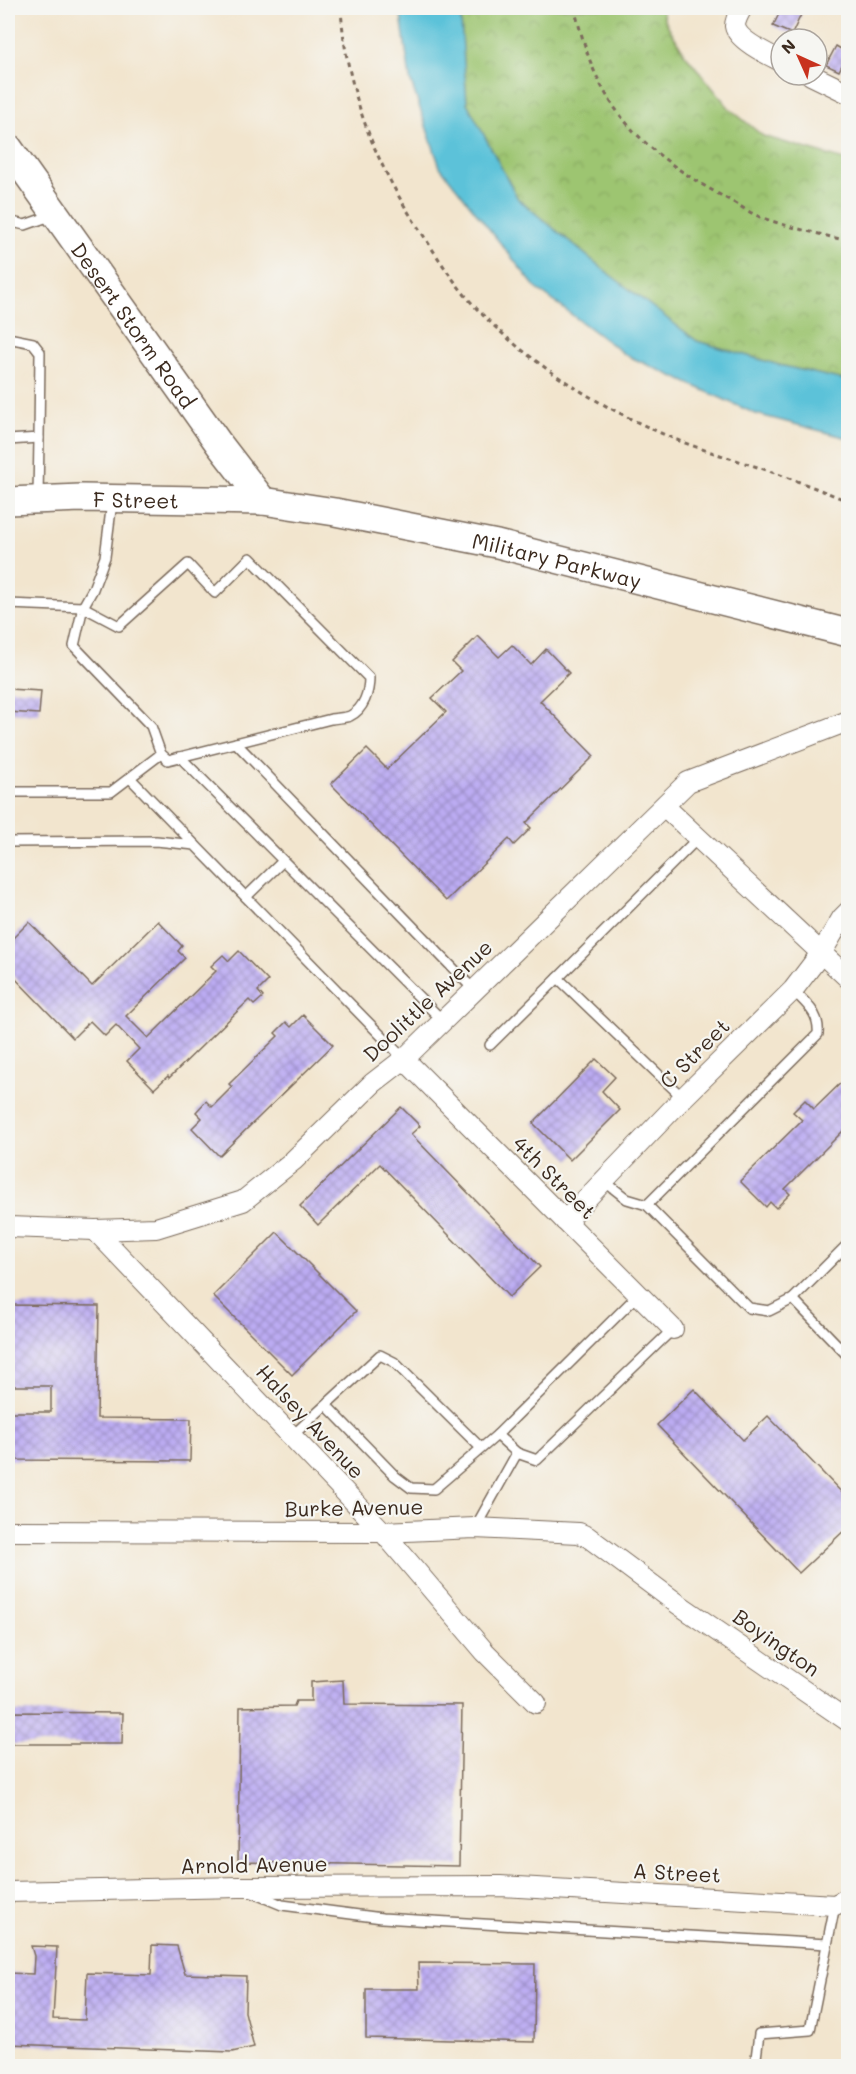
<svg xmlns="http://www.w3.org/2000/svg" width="856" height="2074" font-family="Mali,sans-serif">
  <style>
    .park { fill: url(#park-crowns); stroke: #6c7848; stroke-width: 1.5 }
    .water { fill: #5cc2d9; stroke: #4c767c; stroke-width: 1.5 }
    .building { fill: url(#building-cross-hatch) }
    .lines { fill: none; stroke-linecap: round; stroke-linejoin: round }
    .lane-casing { stroke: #7b6b5c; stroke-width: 12 }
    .street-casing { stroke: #7b6b5c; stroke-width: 22 }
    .secondary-casing { stroke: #7b6b5c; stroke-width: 30 }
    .path { stroke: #7b6b5c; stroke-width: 3; stroke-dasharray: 4.5 4.5; stroke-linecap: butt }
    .lane { stroke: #fff; stroke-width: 9 }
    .street { stroke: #fff; stroke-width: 20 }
    .secondary { stroke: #fff; stroke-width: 27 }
    .labels { text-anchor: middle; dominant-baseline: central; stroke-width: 4.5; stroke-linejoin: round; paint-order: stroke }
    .street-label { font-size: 21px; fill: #3b2a1e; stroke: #f6f6f2 }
  </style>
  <defs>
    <pattern id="park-crowns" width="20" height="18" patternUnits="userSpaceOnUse" patternTransform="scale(1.5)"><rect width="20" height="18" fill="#9dc571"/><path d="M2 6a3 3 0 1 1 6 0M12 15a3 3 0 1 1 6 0" fill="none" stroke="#88a961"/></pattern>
    <pattern id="building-cross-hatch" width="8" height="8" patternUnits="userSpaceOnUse" patternTransform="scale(1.5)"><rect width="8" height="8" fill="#bcacf3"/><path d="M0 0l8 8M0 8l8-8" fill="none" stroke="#9a8cc4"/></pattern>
  </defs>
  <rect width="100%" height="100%" fill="#f6f6f2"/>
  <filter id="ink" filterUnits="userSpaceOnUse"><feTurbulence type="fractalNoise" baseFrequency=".0167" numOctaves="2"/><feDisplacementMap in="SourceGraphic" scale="12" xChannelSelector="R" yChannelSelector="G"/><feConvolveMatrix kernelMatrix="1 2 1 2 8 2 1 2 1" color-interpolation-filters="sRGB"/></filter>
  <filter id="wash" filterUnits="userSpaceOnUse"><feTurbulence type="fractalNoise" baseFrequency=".008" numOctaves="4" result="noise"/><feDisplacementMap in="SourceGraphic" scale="24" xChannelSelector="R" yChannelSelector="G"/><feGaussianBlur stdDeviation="1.35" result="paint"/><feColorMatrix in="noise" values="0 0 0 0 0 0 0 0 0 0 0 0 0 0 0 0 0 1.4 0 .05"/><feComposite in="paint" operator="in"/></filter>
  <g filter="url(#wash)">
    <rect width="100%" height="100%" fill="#f2e5ce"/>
    <!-- park -->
    <polygon class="park" points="460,8 662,8 664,19 684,53 730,109 763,136 848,161 848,381 779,365 697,341 609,274 518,199 467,103"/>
    <!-- water -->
    <polygon class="water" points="400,8 460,8 467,103 518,199 609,274 697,341 779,365 848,381 848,438 756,414 626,355 536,288 440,167 410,79"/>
    <g id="blocks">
      <!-- building -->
      <g class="building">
        <polygon points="782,8 804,8 792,34 773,26"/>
        <polygon points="836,46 848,53 839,71 826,65"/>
        <polygon points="478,636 499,657 512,645 531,665 546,649 569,673 540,701 594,756 526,823 531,828 514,845 509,839 446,901 331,784 367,749 387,769 446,712 432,698 461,671 452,662"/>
        <polygon points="8,689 41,691 39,714 8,712"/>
        <polygon points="158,921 182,946 178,951 185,958 126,1016 148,1038 216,971 211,966 223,955 229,961 239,951 268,981 258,991 263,997 254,1005 249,1000 169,1078 168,1076 154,1089 127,1061 139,1049 116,1025 105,1036 90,1021 73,1038 8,971 8,943 29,922 92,986"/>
        <polygon points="303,1015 333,1045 219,1156 192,1128 202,1118 196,1112 206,1101 212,1107 232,1087 229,1084 278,1036 275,1033 286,1022 291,1027"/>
        <polygon points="596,1059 615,1077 602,1091 620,1110 570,1160 533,1123"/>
        <polygon points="849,1075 849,1125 785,1189 790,1194 776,1208 770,1202 766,1207 740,1181 802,1120 793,1112 805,1100 814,1109"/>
        <polygon points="401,1107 420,1126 411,1134 540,1267 509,1297 380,1164 318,1225 300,1206"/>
        <polygon points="277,1232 356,1311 292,1375 213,1296"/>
        <polygon points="8,1305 99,1306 97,1418 191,1419 190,1461 8,1460 8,1412 51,1412 51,1386 8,1386"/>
        <polygon points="694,1389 743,1440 768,1416 849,1500 849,1526 799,1573 657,1425"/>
        <polygon points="343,1680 344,1704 462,1705 459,1866 238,1862 240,1707 294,1706 296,1701 311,1701 311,1682"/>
        <polygon points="11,1712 123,1713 122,1744 10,1744"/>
        <polygon points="152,1945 177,1946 185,1974 246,1976 245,2012 254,2047 232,2052 8,2044 8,1973 33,1974 34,1956 31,1946 57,1947 53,2019 85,2020 87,1973 151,1975"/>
        <polygon points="418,1963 535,1964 534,2042 366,2038 366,1989 419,1989"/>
      </g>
    </g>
  </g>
  <g filter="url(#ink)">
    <use href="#blocks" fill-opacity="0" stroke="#7b6b5c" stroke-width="1.5"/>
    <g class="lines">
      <defs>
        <g id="lane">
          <polyline points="8,221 25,225 53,215"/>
          <polyline points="8,338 33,343 40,352 39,438 8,440"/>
          <polyline points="38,497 39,438"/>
          <path d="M 8,604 L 83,607 L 119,626 L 188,564 L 215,593 L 250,558 L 369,678 C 369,692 364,709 350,716 C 345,718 336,718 331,719 L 168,760 L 161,754 L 151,726 L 74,646 L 83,607 L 93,589 L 105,557 L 112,502"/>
          <polyline points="236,743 475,991"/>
          <polyline points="180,757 443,1021"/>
          <polyline points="130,778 195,845"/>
          <polyline points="8,792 111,792 161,754"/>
          <polyline points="8,842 156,841 195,845 404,1059"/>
          <polyline points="246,897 283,861"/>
          <polyline points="490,1045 558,978"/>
          <polyline points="683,1098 558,978 698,838"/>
          <polyline points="604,1181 627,1199 647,1205 749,1308 769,1311 793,1299 848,1244"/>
          <path d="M 647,1205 L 818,1034 C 820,1013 806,1004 793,990"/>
          <polyline points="793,1299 848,1356"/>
          <polyline points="327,1406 395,1476 411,1488 434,1489 497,1435"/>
          <polyline points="292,1436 380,1355 394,1362 481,1448"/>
          <polyline points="517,1453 497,1435 638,1295"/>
          <polyline points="475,1528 517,1453 537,1460 673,1329"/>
          <polyline points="253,1893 282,1905 382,1918 827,1944"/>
          <polyline points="755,2066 759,2034 810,2030 835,1905"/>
        </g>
        <g id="street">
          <path d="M 742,8 C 739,13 735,20 735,26 C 737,40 769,55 781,61"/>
          <polyline points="811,75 848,93"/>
          <polyline points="664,806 848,978"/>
          <polyline points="404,1059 673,1329"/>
          <polyline points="565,1221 683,1098 793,990 822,952 842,918 848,912"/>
          <polyline points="8,1227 95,1230 156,1228 243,1201 293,1161 373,1083 404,1059 688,782 848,721"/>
          <polyline points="95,1230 383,1532 485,1652 536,1703"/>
          <polyline points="8,1531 383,1532 475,1528 579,1533 588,1537 678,1604 848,1721"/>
          <polyline points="8,1892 239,1887 500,1886 835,1905 848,1898"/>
        </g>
        <g id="secondary">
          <path id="s1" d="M 8,147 L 219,444 L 263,501"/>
          <path id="s2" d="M 8,501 L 81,498 L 263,501 L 335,512 L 497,544 L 848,633"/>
        </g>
      </defs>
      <!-- lane casing -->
      <use href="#lane" class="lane-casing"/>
      <!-- street casing -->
      <use href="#street" class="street-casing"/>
      <!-- secondary casing -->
      <use href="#secondary" class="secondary-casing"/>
      <!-- path -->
      <g class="path">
        <path d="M 341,8 C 345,84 373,160 416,224 C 438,258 460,294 490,322 C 543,373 610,412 677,440 C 708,452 741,461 772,472 C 798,481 823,491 848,501"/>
        <path d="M 574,8 C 581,32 587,58 599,81 C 625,135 673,169 724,197 C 736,203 748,212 760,217 C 788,227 819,234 848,241"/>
      </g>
      <!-- lane -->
      <use href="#lane" class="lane"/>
      <!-- street -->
      <use href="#street" class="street"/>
      <!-- secondary -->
      <use href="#secondary" class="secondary"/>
    </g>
  </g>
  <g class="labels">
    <!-- street labels -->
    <g class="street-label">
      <text stroke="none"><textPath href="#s1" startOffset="218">Desert Storm Road</textPath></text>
      <text stroke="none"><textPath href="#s2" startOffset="128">F Street</textPath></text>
      <text stroke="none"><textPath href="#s2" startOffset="555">Military Parkway</textPath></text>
      <text transform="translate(427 1000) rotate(-43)">Doolittle Avenue</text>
      <text transform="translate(694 1053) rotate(-45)">C Street</text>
      <text transform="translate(555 1177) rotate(45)">4th Street</text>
      <text transform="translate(311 1421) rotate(47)">Halsey Avenue</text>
      <text transform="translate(354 1507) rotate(-1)">Burke Avenue</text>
      <text transform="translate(777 1642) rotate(35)">Boyington</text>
      <text transform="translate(254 1864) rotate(-1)">Arnold Avenue</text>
      <text transform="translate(677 1872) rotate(3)">A Street</text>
    </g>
  </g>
  <!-- margin -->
  <rect width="856" height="2074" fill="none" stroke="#f6f6f2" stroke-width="30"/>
  <!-- north arrow -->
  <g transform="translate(799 57) rotate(315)"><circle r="28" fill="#f6f6f2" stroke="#aba49d" stroke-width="1.5"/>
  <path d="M0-4.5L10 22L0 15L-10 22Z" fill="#c8321e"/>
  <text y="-9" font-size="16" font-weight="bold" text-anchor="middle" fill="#3b2a1e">N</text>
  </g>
</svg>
